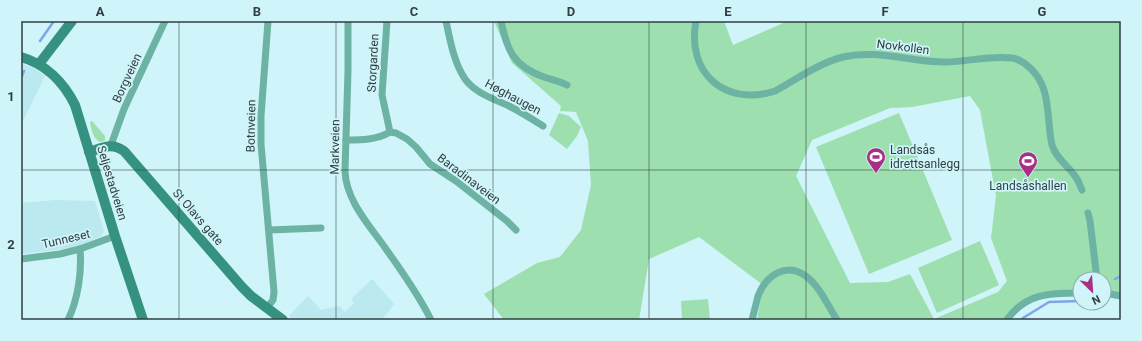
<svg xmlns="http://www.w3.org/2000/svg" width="1142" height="341" font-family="Roboto,sans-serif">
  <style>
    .built { fill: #bae9ef }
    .green { fill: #9ddfae; fill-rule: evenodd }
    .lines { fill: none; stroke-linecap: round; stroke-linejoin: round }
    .stream { stroke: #7da5e7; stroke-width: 2.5 }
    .street { stroke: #6cb3a4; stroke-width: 7 }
    .secondary { stroke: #359281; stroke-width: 10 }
    .grid { fill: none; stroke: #303f40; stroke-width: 1; stroke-opacity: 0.55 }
    .labels { text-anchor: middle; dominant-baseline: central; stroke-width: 3.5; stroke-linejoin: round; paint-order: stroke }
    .street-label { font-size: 12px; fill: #303f40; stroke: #cff4f9 }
    .poi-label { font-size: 12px; fill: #303f40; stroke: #cff4f9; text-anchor: start }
    .neatline { fill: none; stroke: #303f40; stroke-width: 1.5 }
    .grid-label { font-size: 13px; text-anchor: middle; font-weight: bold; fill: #303f40 }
  </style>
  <rect width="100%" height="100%" fill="#cff4f9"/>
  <!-- built -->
  <g class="built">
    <polygon points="21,63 35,69 45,76 21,125"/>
    <polygon points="55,200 95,201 104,232 101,236 84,244 71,248 21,254 21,203"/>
    <polygon points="372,279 394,304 382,320 293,320 289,316 308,296 321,310 339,306 345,312 354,303 351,299"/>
  </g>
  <!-- green -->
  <g class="green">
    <path d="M 494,21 L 724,21 L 733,45 L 788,21 L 1121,21 L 1121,297 L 1104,296 L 1104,279 L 1080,279 L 1080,294 L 1060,293 L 1023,303 L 1009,320 L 757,320 L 763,285 L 699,237 L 649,259 L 639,320 L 504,320 L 484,294 L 537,263 L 560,257 L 581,230 L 591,185 L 588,141 L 576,112 L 560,111 L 561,106 L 512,63 ZM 970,96 L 980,110 L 996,196 L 991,238 L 1007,281 L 998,292 L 934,319 L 910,274 L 888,282 L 850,283 L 796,176 L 812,140 L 890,108 L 912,107 Z"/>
    <polygon points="559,113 569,116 581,127 577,136 567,149 549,135"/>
    <polygon points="899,113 952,240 869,274 816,147"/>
    <path d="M 92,121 L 105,136 L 105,141 L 100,142 C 93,139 91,129 90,122 Z"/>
    <polygon points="980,241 999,285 937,313 918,268"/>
    <polygon points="708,299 710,320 682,320 681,301"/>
  </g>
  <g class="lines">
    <!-- stream -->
    <g class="stream">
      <polyline points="40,41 54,21"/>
      <polyline points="21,78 24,71"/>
      <polyline points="1115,279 1121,276"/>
      <polyline points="1022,320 1023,318 1049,302 1080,301"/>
    </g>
    <!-- street -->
    <g class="street">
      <path d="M 348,21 L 348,71 L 345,171 C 346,201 370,226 386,249 C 402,272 419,295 431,320"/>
      <path d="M 446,21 C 450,40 454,63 465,79 C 475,93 494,99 509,106 C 521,112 532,119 543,126"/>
      <path d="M 501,21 C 507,50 513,66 544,77 C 552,80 560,81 567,85"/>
      <path d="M 696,21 C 686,73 725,107 775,91 C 797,79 819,63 843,57 C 877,49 911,62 945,62 C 967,62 990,55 1012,58 C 1018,59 1025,63 1030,68 C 1052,87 1046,119 1052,145 C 1056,159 1070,167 1077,179 C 1079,182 1080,186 1082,190"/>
      <polyline points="390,132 396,133 407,139 416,147 430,164 456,181 507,221 516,230"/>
      <path d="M 346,140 C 361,140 377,140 390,132 L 382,95 L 387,21"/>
      <polyline points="111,145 124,109 165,21"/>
      <polyline points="1088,213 1090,221 1097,279"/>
      <polyline points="269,230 321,228"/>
      <polyline points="21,259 60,254 80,249 115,236"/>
      <polyline points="1104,293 1121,296"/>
      <polyline points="267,308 273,300 274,292 261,144 261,116 268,21"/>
      <path d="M 68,320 C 78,299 82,272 80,249"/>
      <path d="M 752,320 C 754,312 756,304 758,296 C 766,275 787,261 807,277 C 820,287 828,306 837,320"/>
      <path d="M 1007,320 C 1025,293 1051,293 1080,293"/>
    </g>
    <!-- secondary -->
    <g class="secondary">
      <path d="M 21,57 C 46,64 64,83 75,105 L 115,236 L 143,320"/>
      <polyline points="39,64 72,21"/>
      <path d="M 89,152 C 103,148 111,142 124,151 L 242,287 L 251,296 L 283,320"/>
    </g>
  </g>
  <!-- grid -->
  <path class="grid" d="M 179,21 L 179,320M 336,21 L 336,320M 493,21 L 493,320M 649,21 L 649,320M 806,21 L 806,320M 963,21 L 963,320M 21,170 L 1121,170"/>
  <!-- icons -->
  <defs>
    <symbol id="stadium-pin" viewBox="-11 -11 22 30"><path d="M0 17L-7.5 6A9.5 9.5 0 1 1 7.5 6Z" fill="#a82f85" stroke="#cff4f9"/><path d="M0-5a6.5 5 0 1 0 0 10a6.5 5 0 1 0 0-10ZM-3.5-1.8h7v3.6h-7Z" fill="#fff"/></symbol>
  </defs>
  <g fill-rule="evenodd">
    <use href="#stadium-pin" x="865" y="146" width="22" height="30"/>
    <use href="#stadium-pin" x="1017" y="150" width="22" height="30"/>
  </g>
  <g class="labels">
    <!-- street labels -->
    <g class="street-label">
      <text transform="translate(903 47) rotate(7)">Novkollen</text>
      <text transform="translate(373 63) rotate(-87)">Storgarden</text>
      <text transform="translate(127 78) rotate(-65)">Borgveien</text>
      <text transform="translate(513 97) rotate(28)">Høghaugen</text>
      <text transform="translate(251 126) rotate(-89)">Botnveien</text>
      <text transform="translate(335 147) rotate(-89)">Markveien</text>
      <text transform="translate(469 179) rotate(37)">Baradinaveien</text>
      <text transform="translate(112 183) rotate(73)">Seljestadveien</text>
      <text transform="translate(198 217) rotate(49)">St Olavs gate</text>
      <text transform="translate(66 239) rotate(-13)">Tunneset</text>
    </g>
    <!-- poi labels -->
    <g class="poi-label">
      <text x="890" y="150">Landsås<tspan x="890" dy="14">idrettsanlegg</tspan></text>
      <text x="1028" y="186" text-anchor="middle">Landsåshallen</text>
    </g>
  </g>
  <!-- border -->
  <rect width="1142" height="341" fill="none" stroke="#cff4f9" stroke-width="44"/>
  <!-- north arrow -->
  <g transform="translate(1092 291) rotate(155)"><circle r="19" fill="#cff4f9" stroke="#8facaf"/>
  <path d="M0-3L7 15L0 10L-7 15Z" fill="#a82f85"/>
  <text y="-6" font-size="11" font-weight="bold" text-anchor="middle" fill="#303f40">N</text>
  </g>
  <rect x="22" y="22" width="1098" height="297" class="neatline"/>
  <g class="grid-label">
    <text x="100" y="16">A</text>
    <text x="257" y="16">B</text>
    <text x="414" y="16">C</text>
    <text x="571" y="16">D</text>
    <text x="728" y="16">E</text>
    <text x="885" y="16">F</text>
    <text x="1042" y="16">G</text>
    <text x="11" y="101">1</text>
    <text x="11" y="249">2</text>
  </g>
</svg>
